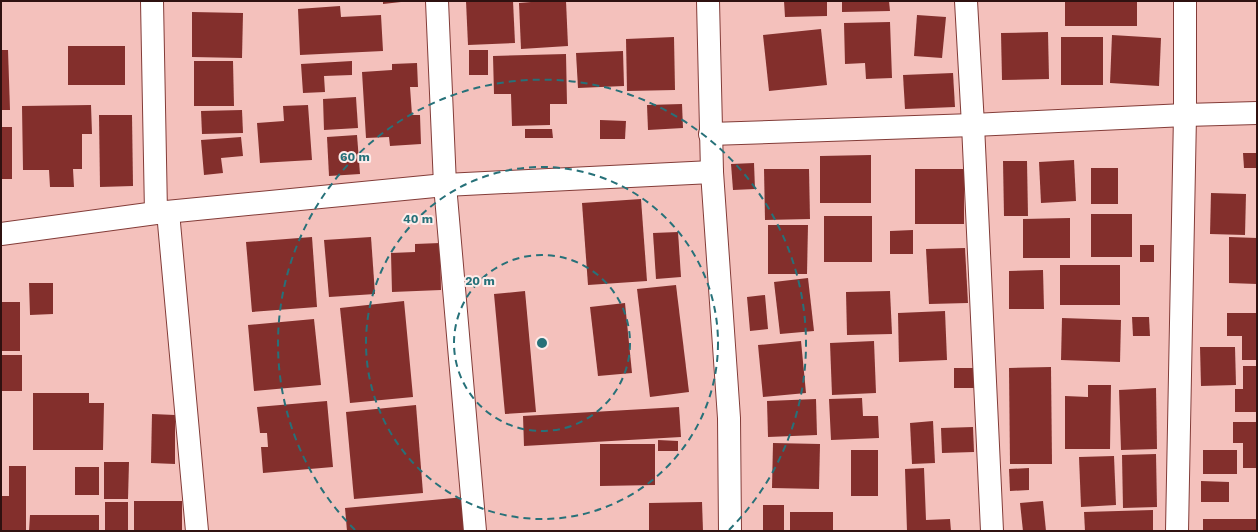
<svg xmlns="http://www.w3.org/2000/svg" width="1258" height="532" font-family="'Work Sans',sans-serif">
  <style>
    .building { fill: #832f2c }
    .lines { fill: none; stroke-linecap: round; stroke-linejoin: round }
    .minor-casing { stroke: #833c38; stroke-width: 24 }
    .minor { stroke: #fff; stroke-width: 22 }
    .ring { fill: none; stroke: #277179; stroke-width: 2; stroke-dasharray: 7 5 }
    .centre { fill: #277179; stroke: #feecea; stroke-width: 2 }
    .ring-label { font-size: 12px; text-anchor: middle; font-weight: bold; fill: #277179; stroke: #feecea; stroke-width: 4; stroke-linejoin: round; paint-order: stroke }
  </style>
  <rect width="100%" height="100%" fill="#f4c1bc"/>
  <!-- building -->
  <g class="building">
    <polygon points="383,1 401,1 401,2 383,4"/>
    <polygon points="466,1 513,1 515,43 468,45"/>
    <polygon points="543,1 566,1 568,46 521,49 519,3"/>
    <polygon points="784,1 827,1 827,16 785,17"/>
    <polygon points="842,1 889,1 890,11 842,12"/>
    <rect x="1065" y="1" width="72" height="25"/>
    <polygon points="340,6 341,17 381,15 383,51 300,55 298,9"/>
    <polygon points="192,12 243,13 242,58 192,57"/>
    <polygon points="917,15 946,17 942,58 914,56"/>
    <polygon points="890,22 892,78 866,79 865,63 845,64 844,23"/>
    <polygon points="821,29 827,85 769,91 763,35"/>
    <polygon points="1048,32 1049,79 1002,80 1001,33"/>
    <polygon points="1112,35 1161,38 1159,86 1110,83"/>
    <polygon points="674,37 675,90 627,91 626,39"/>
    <rect x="1061" y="37" width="42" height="48"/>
    <rect x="68" y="46" width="57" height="39"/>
    <polygon points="1,50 8,50 10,110 1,110"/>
    <rect x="469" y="50" width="19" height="25"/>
    <polygon points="623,51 624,86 578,88 576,53"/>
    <polygon points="566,54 567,104 550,104 550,125 512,126 511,94 494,94 493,56"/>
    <polygon points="194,61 233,61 234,106 194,106"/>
    <polygon points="352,61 352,75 324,76 325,92 303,93 301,64"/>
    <polygon points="417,63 418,87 410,87 412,115 420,115 421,144 390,146 389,137 366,138 362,72 392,70 392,64"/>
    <polygon points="953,73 955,107 905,109 903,75"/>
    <polygon points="356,97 358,128 324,130 323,99"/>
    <polygon points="682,104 683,128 648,130 647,105"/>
    <polygon points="91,105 92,134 82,134 82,169 73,169 74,187 50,187 49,170 23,170 22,106"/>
    <polygon points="308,105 312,160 260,163 257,123 284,121 283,106"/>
    <polygon points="242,110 243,133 202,134 201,111"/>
    <polygon points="99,115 132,115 133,186 100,187"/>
    <polygon points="600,120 626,121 625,139 600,139"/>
    <rect x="1" y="127" width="11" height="52"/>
    <polygon points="525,129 552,129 553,138 525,138"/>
    <polygon points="357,135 360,174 329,176 327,137"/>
    <polygon points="241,137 243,156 221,158 223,173 204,175 201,140"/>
    <polygon points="1243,153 1257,153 1257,168 1244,168"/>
    <polygon points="871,155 871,203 820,203 820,156"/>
    <polygon points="1074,160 1076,201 1041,203 1039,162"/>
    <polygon points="1003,161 1027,161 1028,216 1004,216"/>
    <polygon points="754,163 755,189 733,190 731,164"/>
    <rect x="1091" y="168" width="27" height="36"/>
    <polygon points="764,169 809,169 810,219 765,220"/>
    <rect x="915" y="169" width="49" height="55"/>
    <polygon points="1211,193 1246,194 1245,235 1210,234"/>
    <polygon points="641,199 647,281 588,285 582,203"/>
    <rect x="1091" y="214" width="41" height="43"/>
    <rect x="824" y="216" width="48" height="46"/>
    <polygon points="1070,218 1070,258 1023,258 1023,219"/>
    <polygon points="768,225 808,225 807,274 768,274"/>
    <polygon points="913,230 913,254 890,254 890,231"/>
    <polygon points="678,232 681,277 656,279 653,233"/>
    <polygon points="312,237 317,307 252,312 246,242"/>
    <polygon points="371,237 375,294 329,297 324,240"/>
    <polygon points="1229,237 1257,238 1257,284 1229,283"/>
    <polygon points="440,243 441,290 392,292 391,253 415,252 415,244"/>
    <rect x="1140" y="245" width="14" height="17"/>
    <polygon points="965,248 968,303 929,304 926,249"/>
    <rect x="1060" y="265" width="60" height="40"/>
    <polygon points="1043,270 1044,309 1009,309 1009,271"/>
    <polygon points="808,278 814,331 780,334 774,282"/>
    <polygon points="29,283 53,283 53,314 30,315"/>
    <polygon points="676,285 689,392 650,397 637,289"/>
    <polygon points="525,291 536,412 505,414 494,294"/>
    <polygon points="890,291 892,334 847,335 846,292"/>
    <polygon points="765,295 768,329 750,331 747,297"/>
    <polygon points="404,301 413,397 350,403 340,308"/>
    <rect x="1" y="302" width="19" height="49"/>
    <polygon points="625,303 632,373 598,376 590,307"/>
    <polygon points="945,311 947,360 899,362 898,313"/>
    <polygon points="1227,313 1257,313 1257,360 1242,360 1242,336 1227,336"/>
    <polygon points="1132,317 1149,317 1150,336 1133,336"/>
    <polygon points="1062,318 1121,320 1120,362 1061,360"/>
    <polygon points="314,319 321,385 254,391 248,325"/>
    <polygon points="801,341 806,393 763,397 758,345"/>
    <polygon points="874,341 876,393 832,395 830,343"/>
    <polygon points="1200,347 1235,347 1236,385 1201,386"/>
    <rect x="1" y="355" width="21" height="36"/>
    <polygon points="1243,366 1257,366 1257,412 1235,412 1235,389 1243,389"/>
    <polygon points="1051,367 1052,464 1010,464 1009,368"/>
    <rect x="954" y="368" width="21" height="20"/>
    <polygon points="1088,385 1111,385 1110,449 1065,449 1065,396 1088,397"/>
    <polygon points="1156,388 1157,449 1121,450 1119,390"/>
    <polygon points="33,393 89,393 89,403 104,403 103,450 33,450"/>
    <polygon points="862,398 863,416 878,416 879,438 831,440 829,399"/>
    <polygon points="816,399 817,435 768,437 767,401"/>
    <polygon points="327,401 333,467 263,473 261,447 268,447 267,433 260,433 257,407"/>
    <polygon points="416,405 423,493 354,499 346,412"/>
    <polygon points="679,407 681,437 524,446 523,416"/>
    <polygon points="152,414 175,415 175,464 151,463"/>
    <polygon points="933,421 935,463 912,464 910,423"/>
    <polygon points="1233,422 1257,422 1257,468 1243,468 1243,443 1233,443"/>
    <polygon points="973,427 974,452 942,453 941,428"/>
    <polygon points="658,440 678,441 678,451 658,451"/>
    <polygon points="773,443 820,444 819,489 772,488"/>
    <polygon points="600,444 655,444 655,485 600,486"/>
    <rect x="851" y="450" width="27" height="46"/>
    <rect x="1203" y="450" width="34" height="24"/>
    <polygon points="1156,454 1157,507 1123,508 1122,455"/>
    <polygon points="1114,456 1116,505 1081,507 1079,457"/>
    <polygon points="104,462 129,462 128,499 104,499"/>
    <polygon points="9,466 26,466 26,531 1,531 1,496 9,496"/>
    <rect x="75" y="467" width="24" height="28"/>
    <polygon points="924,468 926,520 950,519 951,531 907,531 905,469"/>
    <polygon points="1029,468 1029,490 1010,491 1009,469"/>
    <polygon points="1201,481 1229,482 1229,502 1201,502"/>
    <polygon points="465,497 468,531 347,531 345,508"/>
    <rect x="134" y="501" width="48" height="30"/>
    <polygon points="1043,501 1046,531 1023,531 1020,503"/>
    <rect x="105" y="502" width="23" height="29"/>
    <polygon points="702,502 703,531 649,531 649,503"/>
    <rect x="763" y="505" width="21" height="26"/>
    <polygon points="1153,510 1153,531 1085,531 1084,512"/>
    <rect x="790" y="512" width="43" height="19"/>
    <polygon points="30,515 99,515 99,531 29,531"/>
    <rect x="1203" y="519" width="54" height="12"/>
  </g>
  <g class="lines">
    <defs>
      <g id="minor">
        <polyline points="152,1 156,213"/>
        <polyline points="437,1 445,185 475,531"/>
        <polyline points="708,1 712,172 729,418 730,531"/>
        <polyline points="966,1 973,125 992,531"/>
        <polyline points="710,134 973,125 1185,115 1257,113"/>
        <polyline points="168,212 197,531"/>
        <polyline points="1,234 156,213 445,185 712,172"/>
        <polyline points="1177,531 1185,115 1185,1"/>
      </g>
    </defs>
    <!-- minor casing -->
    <use href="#minor" class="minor-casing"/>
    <!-- minor -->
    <use href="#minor" class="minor"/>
  </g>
  <!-- distance rings -->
  <g class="ring">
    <circle cx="542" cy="343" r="88"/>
    <circle cx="542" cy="343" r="176"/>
    <path d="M355 530A264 264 0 1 1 729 530"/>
  </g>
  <circle cx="542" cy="343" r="6" class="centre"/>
  <g class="ring-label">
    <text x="355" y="161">60 m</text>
    <text x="418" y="223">40 m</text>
    <text x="480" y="285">20 m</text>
  </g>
  <!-- border -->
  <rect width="1258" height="532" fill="none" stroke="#2f1110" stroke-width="4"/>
</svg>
